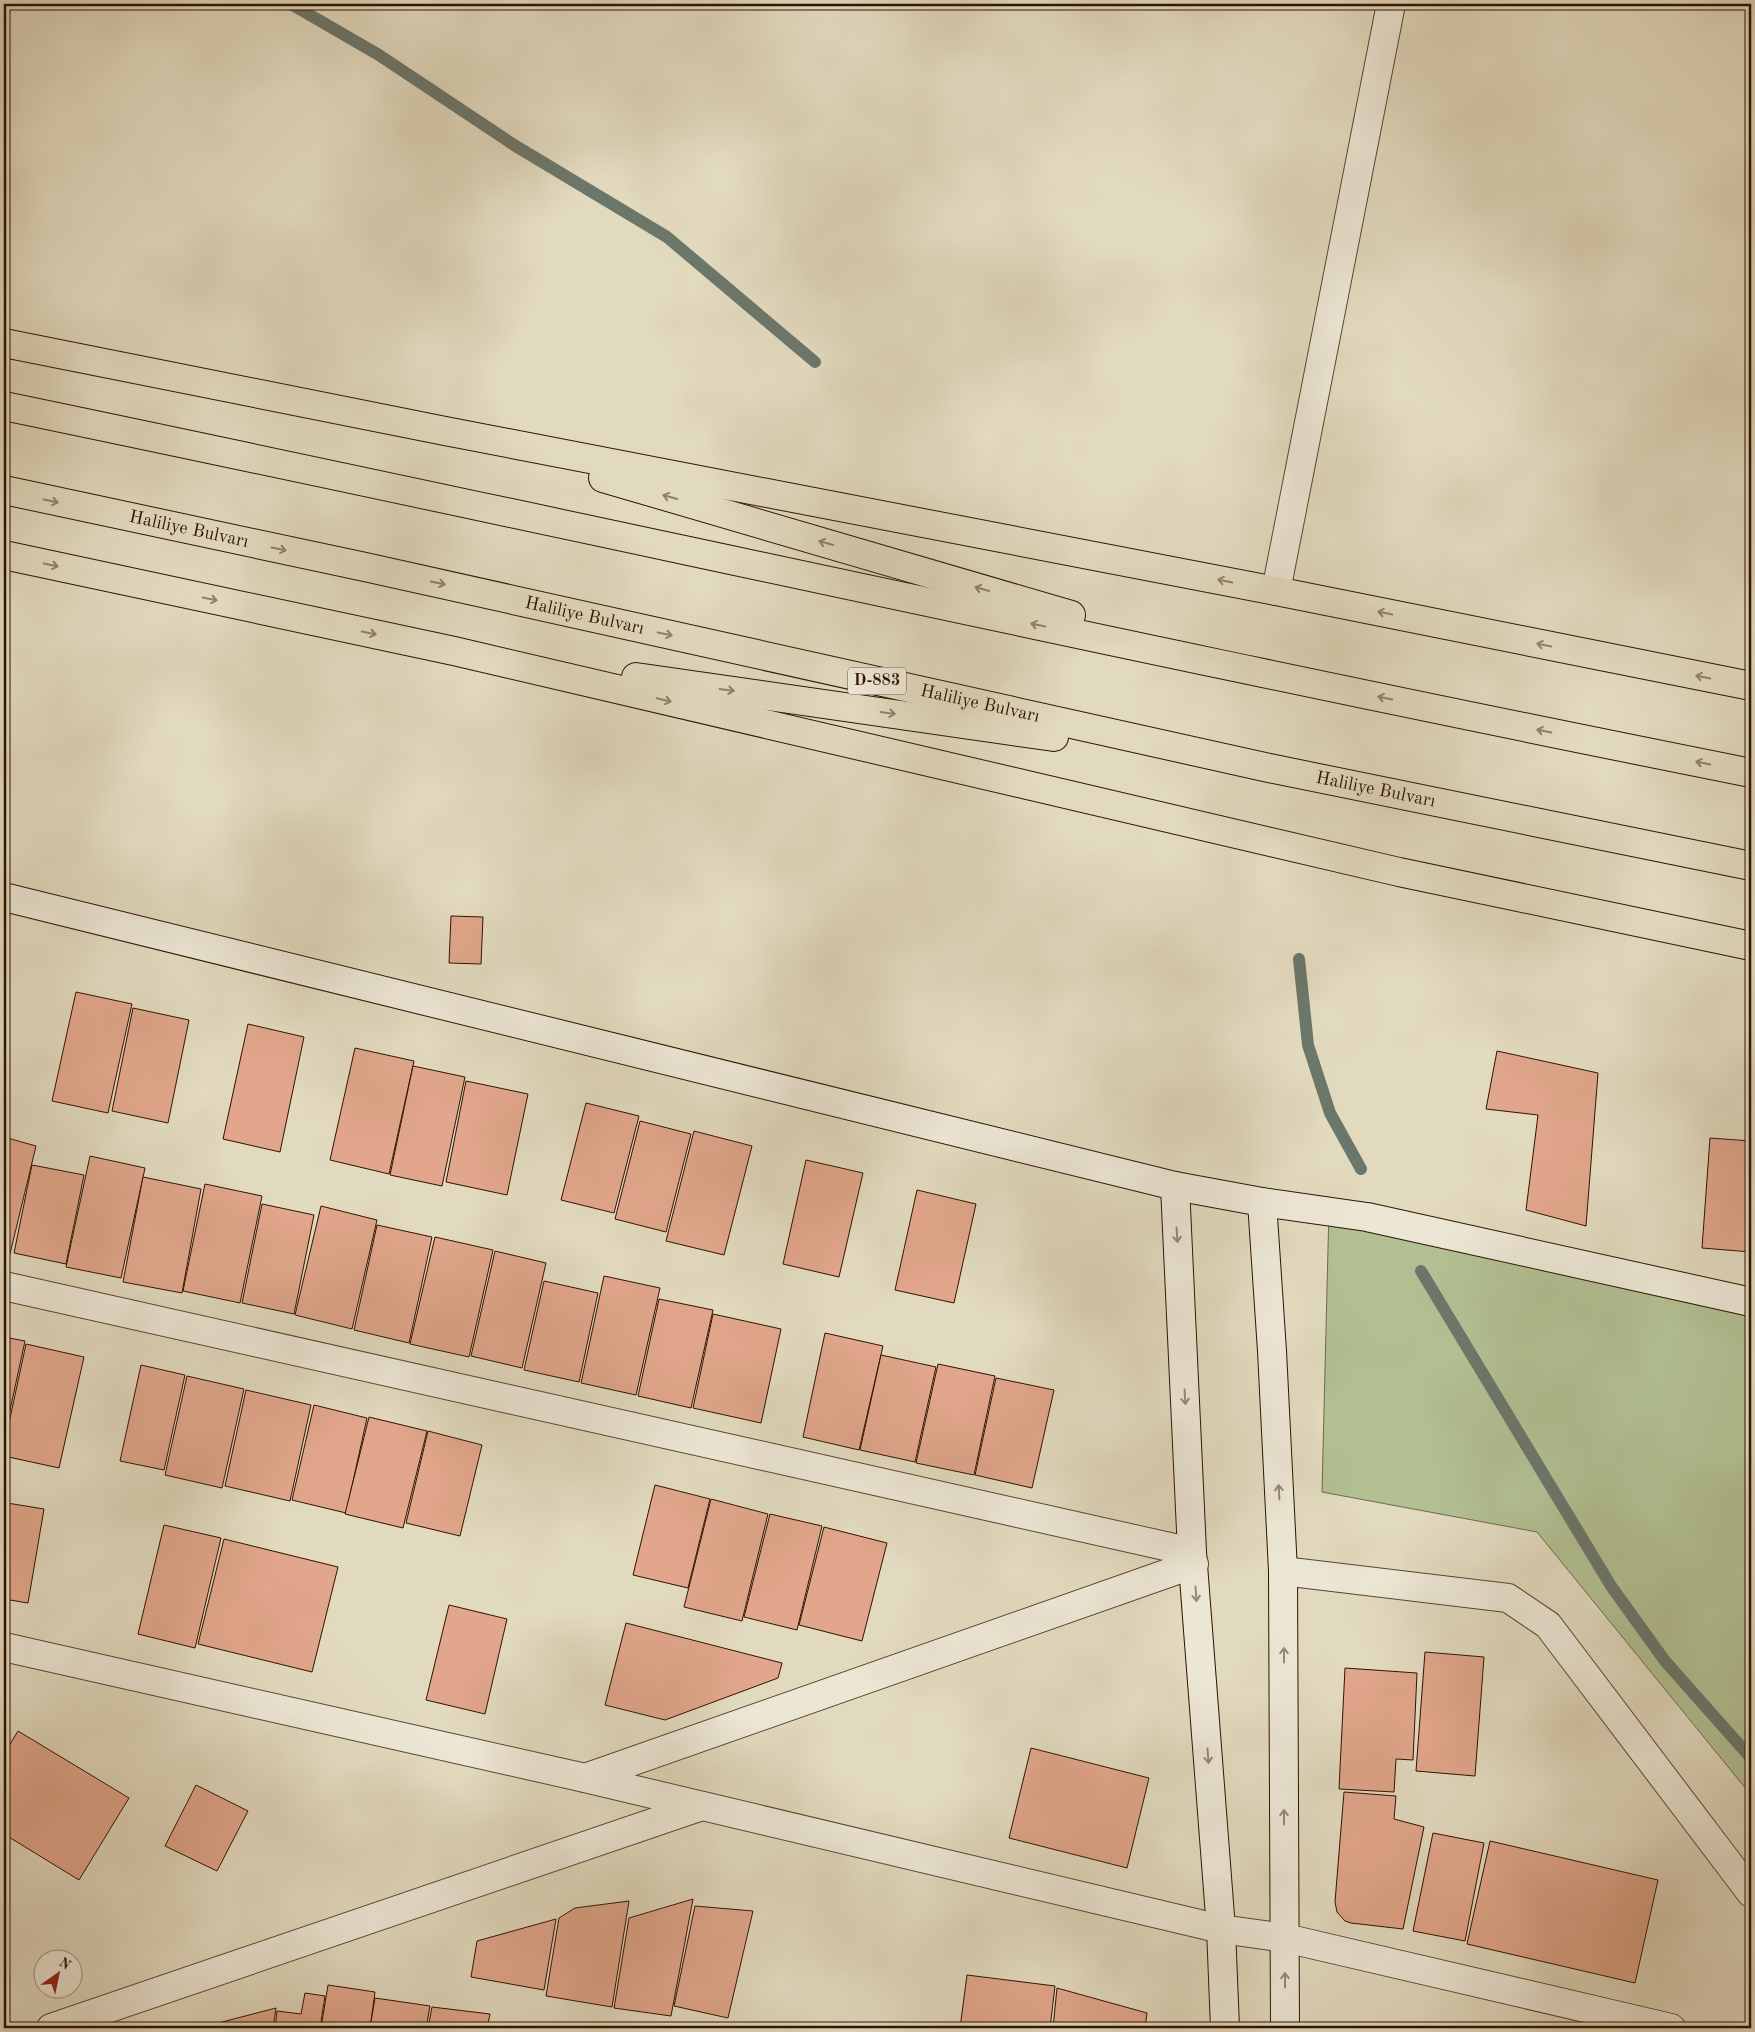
<svg xmlns="http://www.w3.org/2000/svg" width="1755" height="2032" font-family="'Old Standard TT',serif">
  <style>
    .green { fill: #b2c093; stroke: #70694a }
    .lines { fill: none; stroke-linecap: round; stroke-linejoin: round }
    .stream { stroke: #6c776b; stroke-width: 12 }
    .building { fill: #e1a68b; stroke: #2f1201 }
    .street-casing { stroke: #5c4430; stroke-width: 30 }
    .secondary-casing { stroke: #2f1201; stroke-width: 30 }
    .highway-casing { stroke: #2f1201; stroke-width: 30 }
    .street { stroke: #ece7d5; stroke-width: 28 }
    .secondary { stroke: #ece7d5; stroke-width: 28 }
    .highway { stroke: #e2dabf; stroke-width: 28 }
    .oneway { stroke: #91806a }
    .oneway2 { stroke: #978776 }
    .labels { text-anchor: middle; dominant-baseline: central; stroke-width: 4; stroke-linejoin: round; paint-order: stroke }
    .shield { fill: #ece7d5; stroke: #685241; stroke-width: 1 }
    .shield-label { font-size: 16px; font-weight: bold; fill: #2f1201 }
    .street-label { font-size: 18px; fill: #2f1201; stroke: #ece7d5 }
  </style>
  <rect width="100%" height="100%" fill="#e2dabf"/>
  <filter id="stains"><feTurbulence type="fractalNoise" baseFrequency=".004" numOctaves="4"/><feColorMatrix values="0 0 0 0 .2 0 0 0 0 .09 0 0 0 0 .02 0 0 0 .5 -.17"/></filter>
  <radialGradient id="worn" r=".72"><stop offset=".6" stop-color="#630" stop-opacity="0"/><stop offset="1" stop-color="#630" stop-opacity=".3"/></radialGradient>
  <!-- green -->
  <polygon class="green" points="1329,1208 1751,1308 1751,1795 1537,1532 1322,1492"/>
  <g class="lines">
    <!-- stream -->
    <g class="stream">
      <polyline points="291,4 379,55 514,145 667,237 815,362"/>
      <polyline points="1299,959 1308,1045 1330,1113 1361,1169"/>
      <polyline points="1421,1271 1611,1586 1665,1661 1751,1758"/>
    </g>
  </g>
  <!-- building -->
  <g class="building">
    <polygon points="451,916 483,917 481,964 449,963"/>
    <polygon points="76,992 132,1004 108,1113 52,1101"/>
    <polygon points="133,1008 189,1020 168,1123 112,1111"/>
    <polygon points="248,1024 304,1037 280,1152 223,1139"/>
    <polygon points="355,1048 414,1061 389,1174 330,1160"/>
    <polygon points="1497,1051 1598,1073 1586,1226 1526,1210 1538,1115 1486,1109"/>
    <polygon points="413,1066 465,1077 442,1186 390,1175"/>
    <polygon points="466,1081 528,1094 507,1195 446,1182"/>
    <polygon points="586,1103 639,1116 614,1213 561,1200"/>
    <polygon points="640,1121 691,1134 666,1232 615,1219"/>
    <polygon points="694,1131 752,1146 724,1255 666,1241"/>
    <polygon points="4,1137 36,1146 9,1258 4,1256"/>
    <polygon points="1710,1138 1751,1141 1751,1252 1702,1248"/>
    <polygon points="90,1156 145,1168 121,1278 66,1267"/>
    <polygon points="806,1160 863,1173 839,1277 783,1264"/>
    <polygon points="32,1165 84,1175 66,1264 14,1253"/>
    <polygon points="143,1177 201,1189 182,1293 123,1282"/>
    <polygon points="205,1184 262,1196 240,1303 183,1291"/>
    <polygon points="917,1190 976,1204 954,1303 895,1290"/>
    <polygon points="262,1204 314,1215 294,1314 242,1303"/>
    <polygon points="321,1206 377,1220 352,1329 295,1315"/>
    <polygon points="377,1225 432,1237 409,1343 354,1330"/>
    <polygon points="435,1237 493,1250 469,1357 410,1344"/>
    <polygon points="495,1251 546,1263 522,1368 471,1356"/>
    <polygon points="604,1276 660,1288 636,1395 581,1383"/>
    <polygon points="544,1281 598,1293 579,1382 524,1370"/>
    <polygon points="659,1299 713,1310 691,1408 638,1396"/>
    <polygon points="713,1314 781,1329 761,1423 693,1408"/>
    <polygon points="825,1333 883,1346 859,1450 803,1437"/>
    <polygon points="4,1337 25,1341 4,1438"/>
    <polygon points="26,1344 84,1357 59,1468 4,1456 4,1446"/>
    <polygon points="881,1355 936,1367 915,1462 860,1450"/>
    <polygon points="938,1364 995,1376 974,1475 916,1463"/>
    <polygon points="141,1365 185,1375 164,1470 120,1461"/>
    <polygon points="187,1376 244,1389 222,1488 165,1475"/>
    <polygon points="996,1378 1054,1390 1032,1488 975,1475"/>
    <polygon points="246,1390 311,1405 290,1501 225,1486"/>
    <polygon points="314,1405 367,1418 346,1513 292,1500"/>
    <polygon points="369,1417 427,1431 403,1528 345,1514"/>
    <polygon points="428,1431 482,1445 460,1536 406,1523"/>
    <polygon points="655,1485 710,1499 688,1588 633,1575"/>
    <polygon points="711,1499 768,1514 742,1621 684,1607"/>
    <polygon points="7,1503 44,1509 28,1603 4,1599 4,1520"/>
    <polygon points="770,1514 822,1526 797,1630 744,1617"/>
    <polygon points="164,1525 221,1538 195,1648 138,1634"/>
    <polygon points="824,1527 887,1543 862,1641 799,1625"/>
    <polygon points="224,1539 338,1567 312,1672 198,1644"/>
    <polygon points="449,1605 507,1619 485,1714 426,1700"/>
    <polygon points="626,1623 782,1663 778,1678 665,1720 605,1705"/>
    <polygon points="1425,1652 1484,1657 1475,1776 1416,1771"/>
    <polygon points="1345,1668 1417,1673 1413,1760 1396,1759 1394,1792 1339,1789"/>
    <polygon points="18,1731 129,1798 79,1880 4,1834 4,1754"/>
    <polygon points="1031,1748 1149,1778 1127,1868 1009,1838"/>
    <polygon points="196,1785 248,1811 217,1871 165,1846"/>
    <polygon points="1344,1792 1396,1796 1394,1819 1424,1827 1403,1929 1351,1923 1345,1921 1337,1912 1335,1902"/>
    <polygon points="1433,1833 1484,1843 1465,1941 1413,1931"/>
    <polygon points="1490,1841 1658,1880 1635,1983 1467,1944"/>
    <polygon points="693,1899 671,2016 614,2008 629,1918"/>
    <polygon points="629,1901 612,2007 546,1996 559,1918 575,1908"/>
    <polygon points="695,1906 753,1911 728,2018 674,2006"/>
    <polygon points="556,1919 544,1990 471,1977 477,1941"/>
    <polygon points="967,1975 1055,1986 1050,2028 960,2028"/>
    <polygon points="328,1985 375,1992 370,2028 321,2028"/>
    <polygon points="1057,1988 1147,2013 1145,2028 1053,2028"/>
    <polygon points="305,1993 325,1996 320,2028 275,2028 277,2011 301,2014"/>
    <polygon points="375,1998 430,2006 426,2028 370,2028"/>
    <polygon points="432,2007 490,2014 487,2028 428,2028"/>
    <polygon points="276,2008 273,2028 199,2028"/>
  </g>
  <g class="lines">
    <defs>
      <g id="street">
        <polyline points="1276,591 1391,4"/>
        <polyline points="4,1286 1192,1552"/>
        <polyline points="1283,1571 1508,1598 1548,1625 1751,1893"/>
        <polyline points="4,1647 585,1778 1221,1929 1285,1938 1671,2028"/>
        <polyline points="585,1778 1194,1564"/>
        <polyline points="51,2028 702,1806"/>
      </g>
      <g id="secondary">
        <polyline points="4,897 1175,1186 1262,1202 1367,1217 1751,1302"/>
        <polyline points="1175,1186 1192,1552 1221,1929 1225,2028"/>
        <polyline points="1262,1202 1272,1351 1283,1571 1285,2028"/>
      </g>
      <g id="highway">
        <polyline points="4,343 445,431 1276,591 1751,686"/>
        <path d="M 4,406 C 587,527 1168,657 1751,773"/>
        <polyline points="603,478 1071,615"/>
        <path id="s1" d="M 4,490 L 365,567 L 1269,768 L 1751,866"/>
        <polyline points="4,555 454,651 1399,872 1751,946"/>
        <polyline points="636,677 1054,737"/>
      </g>
    </defs>
    <!-- street casing -->
    <use href="#street" class="street-casing"/>
    <!-- secondary casing -->
    <use href="#secondary" class="secondary-casing"/>
    <!-- highway casing -->
    <use href="#highway" class="highway-casing"/>
    <!-- street -->
    <use href="#street" class="street"/>
    <!-- secondary -->
    <use href="#secondary" class="secondary"/>
    <!-- highway -->
    <use href="#highway" class="highway"/>
  </g>
  <!-- one-way arrows -->
  <defs><path id="oneway-shaft" d="M-6 0H5M1.5-3L5.5 0L1.5 3" fill="none" stroke-width="1.6" stroke-linecap="round" stroke-linejoin="round" transform="scale(1.25)"/></defs>
  <g class="oneway">
    <use href="#oneway-shaft" transform="translate(670 497) rotate(-164)"/>
    <use href="#oneway-shaft" transform="translate(51 501) rotate(12)"/>
    <use href="#oneway-shaft" transform="translate(826 543) rotate(-164)"/>
    <use href="#oneway-shaft" transform="translate(279 549) rotate(12)"/>
    <use href="#oneway-shaft" transform="translate(51 565) rotate(12)"/>
    <use href="#oneway-shaft" transform="translate(1225 581) rotate(-169)"/>
    <use href="#oneway-shaft" transform="translate(438 583) rotate(12)"/>
    <use href="#oneway-shaft" transform="translate(982 589) rotate(-164)"/>
    <use href="#oneway-shaft" transform="translate(210 599) rotate(12)"/>
    <use href="#oneway-shaft" transform="translate(1385 613) rotate(-169)"/>
    <use href="#oneway-shaft" transform="translate(1038 625) rotate(-168)"/>
    <use href="#oneway-shaft" transform="translate(369 633) rotate(12)"/>
    <use href="#oneway-shaft" transform="translate(665 634) rotate(12)"/>
    <use href="#oneway-shaft" transform="translate(1544 645) rotate(-169)"/>
    <use href="#oneway-shaft" transform="translate(1703 677) rotate(-169)"/>
    <use href="#oneway-shaft" transform="translate(727 690) rotate(8)"/>
    <use href="#oneway-shaft" transform="translate(1385 698) rotate(-168)"/>
    <use href="#oneway-shaft" transform="translate(664 700) rotate(13)"/>
    <use href="#oneway-shaft" transform="translate(888 713) rotate(8)"/>
    <use href="#oneway-shaft" transform="translate(1544 731) rotate(-168)"/>
    <use href="#oneway-shaft" transform="translate(1703 763) rotate(-168)"/>
  </g>
  <g class="oneway2">
    <use href="#oneway-shaft" transform="translate(1177 1235) rotate(87)"/>
    <use href="#oneway-shaft" transform="translate(1185 1397) rotate(87)"/>
    <use href="#oneway-shaft" transform="translate(1279 1492) rotate(-93)"/>
    <use href="#oneway-shaft" transform="translate(1196 1594) rotate(86)"/>
    <use href="#oneway-shaft" transform="translate(1284 1655) rotate(-90)"/>
    <use href="#oneway-shaft" transform="translate(1208 1756) rotate(86)"/>
    <use href="#oneway-shaft" transform="translate(1284 1817) rotate(-90)"/>
    <use href="#oneway-shaft" transform="translate(1285 1980) rotate(-90)"/>
  </g>
  <g class="labels">
    <!-- shield labels -->
    <rect class="shield" x="848" y="667.5" width="58" height="27" rx="4"/>
    <g class="shield-label">
      <text x="877" y="681">D-883</text>
    </g>
    <!-- street labels -->
    <g class="street-label">
      <text stroke="none"><textPath href="#s1" startOffset="189">Haliliye Bulvarı</textPath></text>
      <text stroke="none"><textPath href="#s1" startOffset="594">Haliliye Bulvarı</textPath></text>
      <text stroke="none"><textPath href="#s1" startOffset="999">Haliliye Bulvarı</textPath></text>
      <text stroke="none"><textPath href="#s1" startOffset="1404">Haliliye Bulvarı</textPath></text>
    </g>
  </g>
  <!-- margin -->
  <rect width="1755" height="2032" fill="none" stroke="#e2dabf" stroke-width="20"/>
  <rect x="5" y="5" width="1745" height="2022" fill="none" stroke="#2f1201" stroke-width="2.5"/>
  <rect x="10" y="10" width="1735" height="2012" fill="none" stroke="#2f1201"/>
  <!-- north arrow -->
  <g transform="translate(58 1974) rotate(33)"><circle r="24" fill="#ece7d5" stroke="#a09280"/>
  <path d="M0-4L9 19L0 12L-9 19Z" fill="#8f2418"/>
  <text y="-8" font-size="14" font-weight="bold" text-anchor="middle" fill="#2f1201">N</text>
  </g>
  <rect width="100%" height="100%" filter="url(#stains)"/>
  <rect width="100%" height="100%" fill="url(#worn)"/>
</svg>
